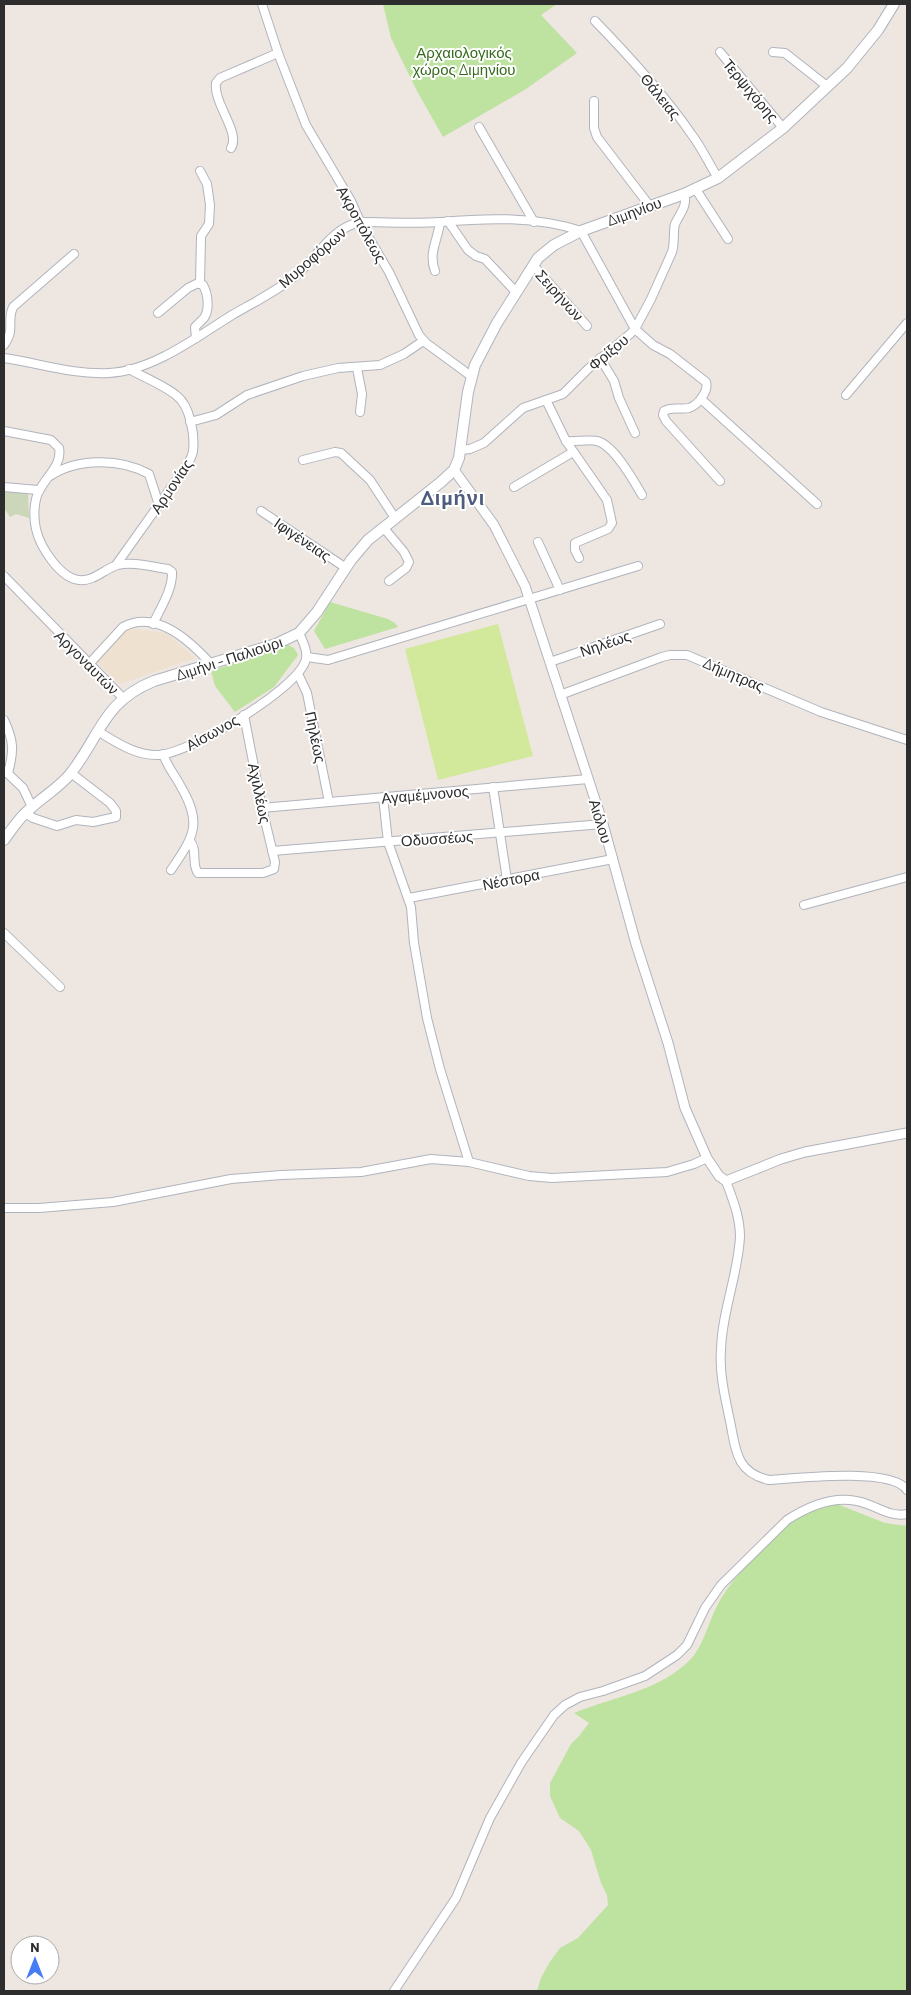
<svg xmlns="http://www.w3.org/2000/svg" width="911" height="1995" font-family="Barlow,sans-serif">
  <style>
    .education { fill: #eee1d0 }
    .green { fill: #bee29f }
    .cemetery { fill: #cbd7b8 }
    .pitch { fill: #d2e99b }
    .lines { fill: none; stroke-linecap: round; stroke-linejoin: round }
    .minor-casing { stroke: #b0b4bd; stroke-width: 10 }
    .tertiary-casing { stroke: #b0b4bd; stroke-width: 11 }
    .secondary-casing { stroke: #b0b4bd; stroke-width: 12 }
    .minor { stroke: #fff; stroke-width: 8 }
    .tertiary { stroke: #fff; stroke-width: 9 }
    .secondary { stroke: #fff; stroke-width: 10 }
    .labels { text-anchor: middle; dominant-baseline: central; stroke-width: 4; stroke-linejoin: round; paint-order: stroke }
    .park-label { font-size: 15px; fill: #376a1d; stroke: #fff }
    .street-label { font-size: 15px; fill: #2d2d2d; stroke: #fff }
    .district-label { font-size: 20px; font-weight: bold; letter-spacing: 1px; fill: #4e5c7d; stroke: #fff }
  </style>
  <rect width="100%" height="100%" fill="#eee6e0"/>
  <!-- education -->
  <polygon class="education" points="129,628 166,633 195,658 120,684 95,660"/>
  <!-- green -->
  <g class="green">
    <polygon points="383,4 557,4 541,15 577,53 526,89 443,137 417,91 391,38"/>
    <polygon points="330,602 388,619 395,623 398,627 325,649 314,631"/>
    <polygon points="288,645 294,648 298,655 274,687 235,712 215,686 211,671"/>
    <path d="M 837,1504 L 885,1523 L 907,1526 L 907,1991 L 537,1991 L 541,1978 L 549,1963 L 560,1948 L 578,1938 L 608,1905 L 607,1895 L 601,1883 L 591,1850 L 579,1831 L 560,1818 L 550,1796 L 550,1783 L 571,1744 L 579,1736 L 589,1723 L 574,1713 C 613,1697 660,1691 691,1659 C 703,1646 708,1624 716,1608 C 729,1581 751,1561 772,1541 C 778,1534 786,1525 794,1520 C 807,1512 822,1508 837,1504 Z"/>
  </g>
  <!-- cemetery -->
  <polygon class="cemetery" points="4,489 16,490 28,494 29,518 16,514 10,517 4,508"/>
  <!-- pitch -->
  <polygon class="pitch" points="498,624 533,756 438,780 405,649"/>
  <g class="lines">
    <defs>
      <g id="minor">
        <polyline points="262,4 278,53 306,125 351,201 363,228 389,272 419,335 426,343 471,376"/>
        <path d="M 595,21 C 630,57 664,94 692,135 C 702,148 709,164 718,178"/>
        <polyline points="720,52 783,128"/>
        <polyline points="773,52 785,53 828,87"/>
        <polyline points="594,101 594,128 597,137 649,205"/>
        <polyline points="479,127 534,222"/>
        <path d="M 231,148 C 241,133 213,103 216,83 L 220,78 L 278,53"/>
        <polyline points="200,171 207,184 210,205 209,224 201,236 200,284"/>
        <polyline points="695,188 728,239"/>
        <polyline points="448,221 468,250 476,256 485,259 516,292"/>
        <polyline points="533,265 587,326"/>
        <path d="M 435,271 C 428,253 438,240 440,222"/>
        <path d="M 158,313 L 188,288 L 198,283 L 203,285 C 208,294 210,309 204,318 C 201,321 198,324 195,327 L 196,338"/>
        <path d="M 4,345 C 16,328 6,322 13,307 L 74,254"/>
        <path d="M 4,358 C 39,363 73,375 109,373 C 152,371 197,337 232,315 C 253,303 275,292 294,277 C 317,259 329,229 360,222 C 387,222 414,224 441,222 C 486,218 537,216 581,231 L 635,329 L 653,345 L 670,354 L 706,382 C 709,391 698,405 689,408 C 681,410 673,406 664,411 L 663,415 L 666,421 L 720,481"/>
        <polyline points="600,358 614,381 619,398 635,433"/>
        <polyline points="357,368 362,394 360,412"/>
        <polyline points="846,395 907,323"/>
        <polyline points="701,399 817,504"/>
        <polyline points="546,400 566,441 607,500 612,523 608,529 575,543 575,550 579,558"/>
        <polyline points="190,422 216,415 247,395 303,376 338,368 380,365 404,354 423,341"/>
        <path d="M 4,431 L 51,440 L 59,448 C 63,468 40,480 36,499 C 34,508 34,520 36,529 C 40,547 60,578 79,580 C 94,582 105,568 118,565 C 132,561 153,567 168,569 L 172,572 C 173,589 160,609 153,624"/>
        <path d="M 566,441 C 576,442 588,439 597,441 C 614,445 634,481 642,495"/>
        <path d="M 460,450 L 470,449 L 484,443 L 523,408 L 563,394 L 589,368 L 630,334 L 635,329 L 651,299 L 672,252 C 675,243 673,230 675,224 C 680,213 688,206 684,194"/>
        <polyline points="303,460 335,452 341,453 370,480 395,518"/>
        <path d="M 50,476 C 77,458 120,458 149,474 L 159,505"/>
        <polyline points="4,487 38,490"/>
        <polyline points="514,487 573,452"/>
        <polyline points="261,511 346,568"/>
        <polyline points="383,527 404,552 409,562 406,568 389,581"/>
        <polyline points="538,542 560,590"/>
        <path d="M 116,565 L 185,468 C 188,463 192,458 193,451 C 195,435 190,406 177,396 C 164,385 143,377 129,369"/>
        <polyline points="4,576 123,698"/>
        <polyline points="307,657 328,660 638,566"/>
        <polyline points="550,662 660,624"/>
        <path d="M 90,663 L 123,627 C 156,609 190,641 211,664"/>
        <polyline points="298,674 307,693 329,802"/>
        <polyline points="560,695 662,657 670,655 687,655 821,712 907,740"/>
        <path d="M 4,720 C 14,741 14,751 8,773"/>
        <path d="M 99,732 C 118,743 136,756 159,755 C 190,753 294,691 305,662 C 309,653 303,642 299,633"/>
        <path d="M 163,754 C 167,766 174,774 180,785 C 203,824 194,836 171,870"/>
        <polyline points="5,771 23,788 32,807"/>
        <polyline points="493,787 507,880"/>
        <polyline points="383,797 388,842 411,907 414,943 427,1018 440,1069 469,1162"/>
        <polyline points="262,808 588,779"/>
        <polyline points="25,813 33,818 57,826 76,820 93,822 116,817 116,811 110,803 71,773"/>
        <path d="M 190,841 C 198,850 191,864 198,873 L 263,873 L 274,869 L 275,862 L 262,808 L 244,715"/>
        <polyline points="272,851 603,824"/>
        <polyline points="409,898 613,859"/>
        <polyline points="804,905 907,877"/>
        <polyline points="4,933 60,987"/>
        <path d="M 726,1181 C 733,1200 740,1217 740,1237 C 738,1275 722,1311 721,1350 C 719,1375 726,1401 731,1426 C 736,1453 738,1473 769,1480 C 796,1478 892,1467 907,1490"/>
        <polyline points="4,1208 39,1208 113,1202 231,1179 281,1175 361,1172 431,1159 469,1162 529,1176 552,1178 667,1172 694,1164 707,1158"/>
        <path d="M 394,1991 L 456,1898 L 490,1818 L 521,1763 L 554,1715 L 565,1705 L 580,1697 L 603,1691 L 645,1676 L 677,1655 L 687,1645 L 705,1608 L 721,1585 L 787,1520 C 810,1505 839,1493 867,1504 C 881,1509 892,1517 907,1514"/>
      </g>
      <polyline id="tertiary" points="454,470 494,525 525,586 603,824 636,944 668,1043 685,1108 707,1158 719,1176 726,1181 781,1159 805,1152 907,1133"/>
      <path id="secondary" d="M 4,840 C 12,829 20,816 31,808 C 44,796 60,787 71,773 C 101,734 104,701 154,681 L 276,644 L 299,633 L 317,612 L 351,560 L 368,540 L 441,482 L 454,470 L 459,458 L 468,392 L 475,365 L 497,323 L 538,258 L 554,245 L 581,231 L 684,194 L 718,178 L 783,128 L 847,68 L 878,30 L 894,4"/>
    </defs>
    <!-- minor casing -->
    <use href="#minor" class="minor-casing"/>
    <!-- tertiary casing -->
    <use href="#tertiary" class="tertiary-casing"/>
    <!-- secondary casing -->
    <use href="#secondary" class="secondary-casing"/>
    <!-- minor -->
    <use href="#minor" class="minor"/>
    <!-- tertiary -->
    <use href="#tertiary" class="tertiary"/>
    <!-- secondary -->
    <use href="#secondary" class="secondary"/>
  </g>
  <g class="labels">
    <!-- park labels -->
    <g class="park-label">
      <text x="464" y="52">Αρχαιολογικός<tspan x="464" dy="17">χώρος Διμηνίου</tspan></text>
    </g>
    <!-- street labels -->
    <g class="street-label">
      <text transform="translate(751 90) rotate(50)">Τερψιχόρης</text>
      <text transform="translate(661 96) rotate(51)">Θάλειας</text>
      <text transform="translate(634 211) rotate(-20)">Διμηνίου</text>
      <text transform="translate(362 224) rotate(61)">Ακροπόλεως</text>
      <text transform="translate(312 257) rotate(-41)">Μυροφόρων</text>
      <text transform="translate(560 295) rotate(48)">Σειρήνων</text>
      <text transform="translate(608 352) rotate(-40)">Φρίξου</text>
      <text transform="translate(171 486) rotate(-56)">Αρμονίας</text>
      <text transform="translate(303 539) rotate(34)">Ιφιγένειας</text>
      <text transform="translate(605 643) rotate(-19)">Νηλέως</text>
      <text transform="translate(229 658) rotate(-18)">Διμήνι - Παλιούρι</text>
      <text transform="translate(87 662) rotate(45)">Αργοναυτών</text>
      <text transform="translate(734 674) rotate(23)">Δήμητρας</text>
      <text transform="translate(212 732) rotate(-29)">Αίσωνος</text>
      <text transform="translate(316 737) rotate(78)">Πηλέως</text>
      <text transform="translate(260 793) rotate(78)">Αχιλλέως</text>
      <text transform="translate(425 794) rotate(-5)">Αγαμέμνονος</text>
      <text transform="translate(601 821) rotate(73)">Αιόλου</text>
      <text transform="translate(437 838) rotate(-4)">Οδυσσέως</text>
      <text transform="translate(511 879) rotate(-11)">Νέστορα</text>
    </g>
    <!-- district labels -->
    <g class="district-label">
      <text x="453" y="497">Διμήνι</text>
    </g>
  </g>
  <!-- border -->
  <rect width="911" height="1995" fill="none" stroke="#2d2d2d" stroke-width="10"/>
  <!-- north arrow -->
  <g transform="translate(35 1960)"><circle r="24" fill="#ffffff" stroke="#ababab"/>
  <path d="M0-4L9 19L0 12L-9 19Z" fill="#467df5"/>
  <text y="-8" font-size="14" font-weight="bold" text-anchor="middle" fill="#2d2d2d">N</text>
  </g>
</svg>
